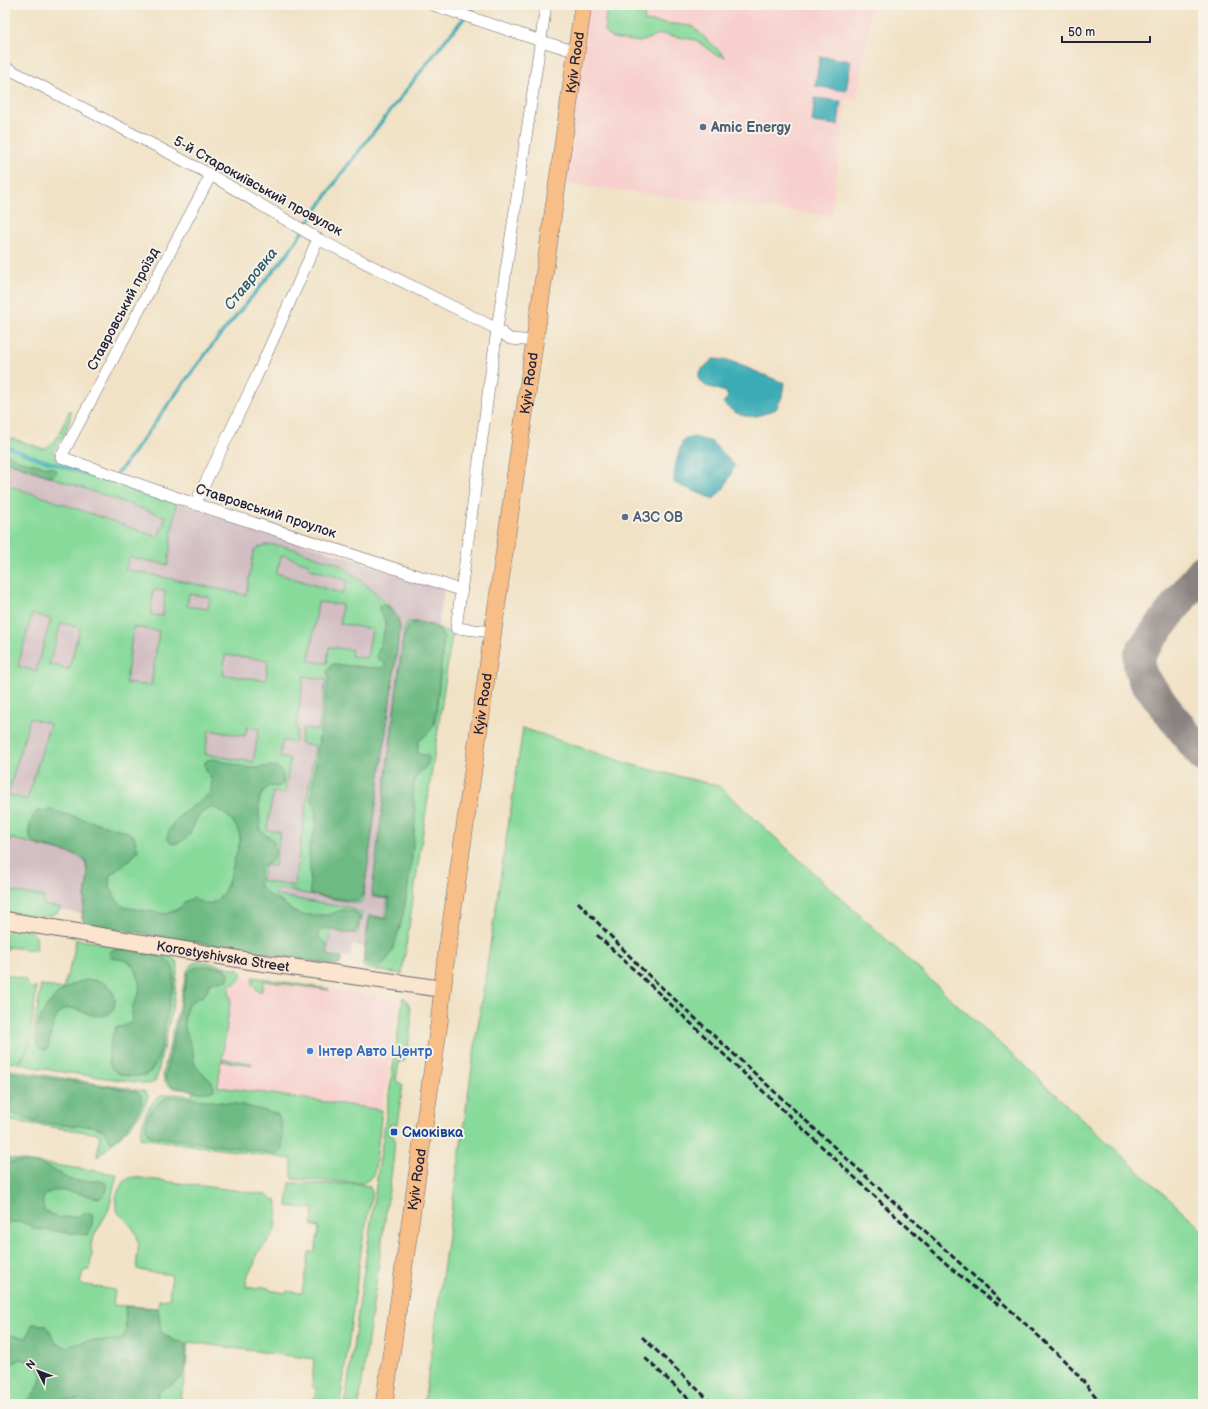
<svg xmlns="http://www.w3.org/2000/svg" width="1208" height="1409" font-family="'Balsamiq Sans',sans-serif">
  <style>
    .built { fill: #f7d0cd }
    .industrial { fill: #d2bec3 }
    .green { fill: #88da9b; stroke: #557e6b; fill-rule: evenodd }
    .forest { fill: #6eba83; stroke: #486e5f }
    .water { fill: #3bacb5; stroke: #2e6778 }
    .lines { fill: none; stroke-linecap: round; stroke-linejoin: round }
    .stream { stroke: #3bacb5; stroke-width: 3.5 }
    .taxiway { stroke: #8a8280; stroke-width: 32 }
    .street-casing { stroke: #6a656c; stroke-width: 12 }
    .secondary-casing { stroke: #6a656c; stroke-width: 18 }
    .primary-casing { stroke: #6a656c; stroke-width: 18 }
    .street { stroke: #fff; stroke-width: 11 }
    .secondary { stroke: #fce5cf; stroke-width: 16 }
    .primary { stroke: #f7be88; stroke-width: 17 }
    .rail { stroke: #22223b; stroke-width: 3; stroke-dasharray: 6 3; stroke-linecap: butt }
    .service-dot { fill: #5c6f8a; stroke: #f7f3e8; stroke-width: 1.5 }
    .shop-dot { fill: #3f7fe0; stroke: #f7f3e8; stroke-width: 1.5 }
    .transit-dot { fill: #1a4fb4; stroke: #f7f3e8; stroke-width: 1.5 }
    .labels { text-anchor: middle; dominant-baseline: central; stroke-width: 4; stroke-linejoin: round; paint-order: stroke }
    .street-label { font-size: 14px; fill: #22223b; stroke: #f7f3e8 }
    .service-label { font-size: 14px; font-weight: bold; fill: #4e5e75; stroke: #f7f3e8; text-anchor: start }
    .shop-label { font-size: 14px; font-weight: bold; fill: #366cbe; stroke: #f7f3e8; text-anchor: start }
    .transit-label { font-size: 14px; font-weight: bold; fill: #164399; stroke: #f7f3e8; text-anchor: start }
    .water-label { font-size: 15px; font-style: italic; fill: #2c596c; stroke: #f7f3e8 }
  </style>
  <rect width="100%" height="100%" fill="#f7f3e8"/>
  <filter id="ink" filterUnits="userSpaceOnUse"><feTurbulence type="fractalNoise" baseFrequency=".025" numOctaves="2"/><feDisplacementMap in="SourceGraphic" scale="8" xChannelSelector="R" yChannelSelector="G"/><feConvolveMatrix kernelMatrix="1 2 1 2 8 2 1 2 1" color-interpolation-filters="sRGB"/></filter>
  <filter id="wash" filterUnits="userSpaceOnUse"><feTurbulence type="fractalNoise" baseFrequency=".012" numOctaves="4" result="noise"/><feDisplacementMap in="SourceGraphic" scale="16" xChannelSelector="R" yChannelSelector="G"/><feGaussianBlur stdDeviation="0.9" result="paint"/><feColorMatrix in="noise" values="0 0 0 0 0 0 0 0 0 0 0 0 0 0 0 0 0 1.4 0 .05"/><feComposite in="paint" operator="in"/></filter>
  <g filter="url(#wash)">
    <rect width="100%" height="100%" fill="#f1e2c6"/>
    <!-- built -->
    <g class="built">
      <polygon points="586,5 872,5 857,100 846,99 831,216 557,183"/>
      <polygon points="242,975 398,1000 382,1110 265,1093 218,1087 231,997 229,996 230,985 240,980"/>
    </g>
    <!-- industrial -->
    <polygon class="industrial" points="5,461 166,516 176,502 444,589 384,950 352,945 350,957 144,922 82,914 5,899"/>
    <!-- green -->
    <g class="green">
      <polygon points="607,5 646,5 644,21 692,26 726,57 716,55 696,40 661,34 640,42 612,38 604,30"/>
      <path d="M 70,410 C 74,420 59,445 52,452 L 55,453 L 55,457 L 58,459 L 176,502 L 168,565 L 130,557 L 125,569 L 246,595 L 254,551 C 267,536 301,552 317,557 C 325,560 334,561 340,565 C 355,575 391,603 398,619 C 399,621 399,625 400,628 L 363,900 L 360,903 L 354,903 L 277,888 L 275,895 L 323,904 L 347,907 L 361,912 L 362,913 L 357,934 L 331,930 L 326,955 L 341,962 L 335,965 L 86,924 L 83,921 L 82,918 L 88,876 L 85,861 L 76,855 L 10,838 L 5,864 L 5,484 L 158,537 L 166,517 L 5,461 L 5,436 L 44,449 C 59,441 62,425 70,410 ZM 282,555 L 309,564 L 308,568 L 347,580 L 343,594 L 276,573 ZM 153,590 L 165,591 L 163,616 L 151,615 ZM 189,594 L 210,597 L 208,609 L 187,606 ZM 318,602 L 342,605 L 340,624 L 372,629 L 367,658 L 351,656 L 352,650 L 329,647 L 327,663 L 309,661 ZM 32,614 L 51,619 L 36,671 L 18,666 ZM 61,623 L 80,628 L 69,669 L 49,664 ZM 133,627 L 159,631 L 151,686 L 126,683 ZM 225,655 L 268,660 L 266,680 L 223,675 ZM 304,676 L 326,680 L 318,730 L 303,728 L 300,743 L 315,746 L 294,886 L 262,881 L 264,865 L 275,866 L 280,832 L 267,830 L 273,792 L 285,794 L 290,759 L 280,757 L 282,741 L 295,742 L 298,728 L 296,727 ZM 30,718 L 50,724 L 27,800 L 8,794 ZM 247,727 L 259,729 L 253,762 L 205,754 L 209,730 L 245,736 Z"/>
      <path d="M 408,622 C 423,620 439,628 453,634 L 451,641 L 402,974 L 367,969 L 363,966 L 363,963 L 369,915 L 385,918 L 388,899 L 372,897 L 403,636 L 405,626 Z"/>
      <polygon points="523,728 632,765 719,786 1203,1230 1203,1404 424,1404 479,1018"/>
      <path d="M 5,890 L 44,897 L 43,905 L 61,908 C 52,923 20,914 5,913 Z"/>
      <polygon points="12,928 32,931 36,937 37,950 7,947 7,951 5,951 5,934"/>
      <path d="M 76,939 L 171,956 L 178,964 L 174,1000 L 157,1076 L 155,1081 L 150,1084 L 56,1071 L 19,1064 C 36,1041 36,1014 41,985 L 63,989 L 73,957 Z"/>
      <path d="M 197,962 L 207,962 L 239,970 L 241,972 C 242,980 237,984 230,985 L 229,996 L 231,997 L 222,1059 L 252,1063 L 251,1065 L 221,1061 L 218,1087 L 265,1093 L 382,1110 L 375,1169 C 373,1177 369,1181 361,1183 L 292,1179 L 292,1159 L 140,1138 C 142,1121 149,1095 170,1094 C 177,1093 185,1096 192,1096 L 193,1090 C 180,1089 164,1091 163,1074 L 187,971 L 192,964 Z"/>
      <path d="M 5,974 L 25,979 L 28,985 L 31,988 L 36,987 C 35,1003 31,1047 22,1058 C 18,1064 12,1063 5,1062 Z"/>
      <polygon points="253,977 329,989 329,990 263,981 262,991 258,991 252,984"/>
      <path d="M 403,997 C 418,1006 408,1046 405,1061 L 399,1062 L 396,1081 L 403,1085 L 397,1124 L 390,1124 L 388,1135 L 393,1136 L 395,1139 L 393,1162 L 359,1404 L 345,1404 Z"/>
      <path d="M 5,1069 L 144,1091 L 148,1095 C 147,1115 111,1145 97,1157 L 100,1134 L 5,1120 Z"/>
      <path d="M 5,1158 L 117,1174 L 109,1209 L 94,1236 L 91,1244 L 92,1256 L 89,1270 L 83,1271 L 80,1284 L 115,1290 L 113,1305 L 158,1308 L 159,1300 L 169,1299 L 172,1275 L 149,1272 L 137,1269 C 135,1259 140,1250 138,1240 C 136,1232 131,1225 125,1219 C 122,1216 118,1214 117,1210 C 112,1198 121,1179 133,1177 L 263,1194 L 269,1196 L 276,1201 L 278,1206 L 276,1225 L 274,1232 L 270,1239 L 257,1253 L 254,1265 L 248,1274 L 246,1287 L 259,1289 L 260,1286 L 269,1288 L 269,1290 L 286,1293 L 287,1291 L 302,1293 L 309,1252 L 315,1252 L 319,1227 L 311,1225 L 314,1209 L 287,1206 L 290,1183 L 359,1184 L 369,1186 L 371,1189 L 372,1194 L 362,1244 L 340,1404 L 313,1404 L 316,1389 L 312,1386 L 314,1359 L 188,1342 L 186,1370 L 180,1404 L 5,1404 Z"/>
    </g>
    <!-- forest -->
    <g class="forest">
      <polygon points="5,453 21,461 53,468 56,470 57,472 52,477 5,461"/>
      <path d="M 383,604 C 394,608 399,617 400,628 L 364,892 L 360,899 L 356,901 L 313,895 L 310,892 L 310,867 L 309,848 L 315,830 L 316,816 L 315,807 L 311,799 L 319,739 L 329,678 L 327,672 L 332,664 L 373,668 L 383,668 L 385,666 L 385,663 L 377,658 C 378,646 385,635 385,623 C 385,615 377,612 379,605 Z"/>
      <path d="M 415,622 C 428,626 438,623 444,638 L 436,715 L 434,725 L 429,732 L 419,741 L 417,752 L 421,755 L 427,755 L 429,758 C 429,770 415,772 414,783 C 412,796 416,809 415,822 C 414,839 402,997 365,962 L 364,952 L 370,917 C 376,915 380,920 386,919 C 389,913 390,905 389,898 L 378,897 L 373,895 L 372,892 L 403,639 L 409,626 Z"/>
      <path d="M 214,759 C 226,762 240,767 252,768 C 267,769 285,757 283,784 L 278,787 L 269,786 C 253,798 261,813 260,829 C 262,831 264,834 267,836 C 270,838 270,836 272,839 C 276,845 277,859 269,863 C 266,864 263,863 261,867 C 259,873 259,881 260,886 L 271,897 L 279,900 L 293,911 L 301,915 L 328,915 L 342,910 L 352,911 L 358,914 C 361,921 359,927 354,932 C 339,939 331,920 318,933 L 319,938 L 327,944 L 328,955 L 342,957 L 340,964 L 335,965 L 86,924 L 83,921 L 82,918 L 88,876 L 86,861 L 76,855 L 39,845 L 31,840 C 28,828 29,821 37,811 L 51,810 L 125,831 L 134,836 L 138,851 L 129,861 L 110,875 L 109,886 L 117,900 L 124,907 L 166,914 L 180,908 L 186,901 L 194,898 C 199,901 205,905 211,903 C 227,899 232,868 236,855 C 237,850 240,844 240,840 C 240,825 224,810 211,807 C 207,810 200,813 198,817 C 190,830 192,840 173,844 L 167,839 C 170,815 196,807 211,792 L 212,779 C 207,774 205,769 205,762 L 208,760 Z"/>
      <path d="M 119,949 L 164,957 C 173,964 174,969 174,980 C 172,993 169,1006 166,1019 C 163,1035 162,1058 151,1071 C 142,1080 115,1078 110,1065 C 106,1053 111,1037 116,1027 L 122,1027 L 131,1022 C 132,1017 132,1012 133,1006 C 134,1001 138,997 139,992 C 141,984 137,968 130,963 C 124,958 116,960 110,957 L 109,953 L 112,950 Z"/>
      <path d="M 208,966 L 223,968 L 228,971 L 229,975 L 228,980 L 209,984 C 208,988 207,993 204,995 C 198,1000 189,1000 187,1007 C 180,1028 188,1033 193,1052 C 194,1056 193,1061 195,1064 C 200,1075 215,1079 214,1090 C 203,1096 181,1088 170,1085 L 165,1077 L 188,973 C 194,966 200,966 208,966 Z"/>
      <path d="M 94,980 C 98,981 103,982 106,984 C 116,992 120,1009 106,1015 C 92,1020 74,1004 64,1009 C 53,1015 50,1038 48,1048 L 45,1050 L 39,1048 C 35,1043 36,1036 37,1030 C 41,1008 57,990 79,982 C 83,980 89,980 94,980 Z"/>
      <path d="M 5,1072 L 103,1086 L 138,1092 C 140,1095 142,1097 142,1101 C 141,1114 121,1133 113,1143 L 111,1143 L 107,1135 L 103,1130 L 93,1126 L 73,1126 L 34,1122 L 5,1110 Z"/>
      <path d="M 170,1096 L 238,1104 L 277,1114 C 283,1120 284,1145 281,1153 L 279,1154 L 151,1136 L 147,1134 C 142,1117 155,1102 170,1096 Z"/>
      <path d="M 11,1162 C 25,1162 41,1163 54,1170 C 61,1174 65,1179 73,1180 C 84,1183 94,1179 104,1182 L 107,1186 L 106,1193 L 100,1198 C 85,1197 35,1176 44,1210 L 58,1218 L 78,1216 L 85,1213 L 90,1213 L 93,1215 L 92,1224 L 87,1235 L 35,1229 L 27,1224 L 20,1222 L 12,1222 L 5,1226 L 5,1164 Z"/>
      <path d="M 125,1307 L 158,1308 L 161,1332 L 175,1341 L 186,1342 C 185,1352 187,1367 182,1376 C 176,1387 151,1387 159,1404 L 102,1404 L 79,1400 L 60,1400 L 52,1404 L 25,1404 C 35,1393 44,1383 40,1367 L 31,1362 L 21,1359 L 5,1368 L 5,1338 L 9,1335 L 27,1338 L 32,1324 L 46,1325 L 56,1343 L 67,1347 L 87,1341 L 121,1340 L 126,1332 Z"/>
    </g>
    <!-- water -->
    <g class="water">
      <polygon points="820,56 851,61 846,91 815,86"/>
      <polygon points="815,98 841,101 838,125 812,122"/>
      <path d="M 713,359 L 728,360 L 784,383 L 782,397 L 776,409 C 753,419 743,421 723,403 L 728,397 L 726,392 L 706,386 L 699,380 L 699,372 Z"/>
      <path d="M 694,437 L 712,442 L 735,466 L 724,488 L 714,499 L 674,483 C 674,467 678,454 683,440 Z"/>
    </g>
    <g class="lines">
      <!-- stream -->
      <g class="stream">
        <polyline points="5,446 40,459 104,480 111,478"/>
        <polyline points="116,474 122,468 183,384 217,339 288,253 341,174 443,43 475,5"/>
      </g>
      <!-- taxiway -->
      <polyline class="taxiway" points="1203,570 1142,650 1139,657 1139,666 1143,678 1203,756"/>
    </g>
  </g>
  <g filter="url(#ink)">
    <g class="lines">
      <defs>
        <g id="street">
          <polyline points="433,5 541,41 577,52"/>
          <polyline points="5,67 211,175 318,239 497,329 510,339 536,341"/>
          <polyline points="211,175 61,457 195,504 440,583 462,591"/>
          <polyline points="195,504 254,382 318,239"/>
          <polyline points="493,632 456,628 497,329 546,5"/>
        </g>
        <g id="secondary">
          <path id="s1" d="M 5,920 L 250,961 L 442,989"/>
        </g>
        <g id="primary">
          <path id="s2" d="M 384,1404 L 439,1024 L 445,965 L 583,5"/>
        </g>
      </defs>
      <!-- street casing -->
      <use href="#street" class="street-casing"/>
      <!-- secondary casing -->
      <use href="#secondary" class="secondary-casing"/>
      <!-- primary casing -->
      <use href="#primary" class="primary-casing"/>
      <!-- street -->
      <use href="#street" class="street"/>
      <!-- secondary -->
      <use href="#secondary" class="secondary"/>
      <!-- primary -->
      <use href="#primary" class="primary"/>
      <!-- rail -->
      <g class="rail">
        <polyline points="578,902 643,970 1045,1342 1072,1368 1102,1404"/>
        <polyline points="597,935 952,1269 976,1289 1000,1306"/>
        <polyline points="642,1337 713,1404"/>
        <polyline points="645,1358 694,1404"/>
      </g>
    </g>
  </g>
  <!-- markers -->
  <g class="service-dot">
    <circle cx="703" cy="127" r="4"/>
    <circle cx="625" cy="517" r="4"/>
  </g>
  <circle class="shop-dot" cx="310" cy="1051" r="4"/>
  <rect class="transit-dot" x="390" y="1128" width="8" height="8" rx="2"/>
  <g class="labels">
    <!-- street labels -->
    <g class="street-label">
      <text stroke="none"><textPath href="#s2" startOffset="1355">Kyiv Road</textPath></text>
      <text transform="translate(258 186) rotate(29)">5-й Старокиївський провулок</text>
      <text transform="translate(123 309) rotate(-62)">Ставровський проїзд</text>
      <text stroke="none"><textPath href="#s2" startOffset="1031">Kyiv Road</textPath></text>
      <text transform="translate(266 511) rotate(18)">Ставровський проулок</text>
      <text stroke="none"><textPath href="#s2" startOffset="707">Kyiv Road</textPath></text>
      <text stroke="none"><textPath href="#s1" startOffset="221">Korostyshivska Street</textPath></text>
      <text stroke="none"><textPath href="#s2" startOffset="227">Kyiv Road</textPath></text>
    </g>
    <!-- service labels -->
    <g class="service-label">
      <text x="711" y="127">Amic Energy</text>
      <text x="633" y="517">АЗС ОВ</text>
    </g>
    <!-- shop labels -->
    <g class="shop-label">
      <text x="318" y="1051">Інтер Авто Центр</text>
    </g>
    <!-- transit labels -->
    <g class="transit-label">
      <text x="402" y="1132">Смоківка</text>
    </g>
    <!-- water labels -->
    <g class="water-label">
      <text transform="translate(251 279) rotate(-51)">Ставровка</text>
    </g>
  </g>
  <!-- margin -->
  <rect width="1208" height="1409" fill="none" stroke="#f7f3e8" stroke-width="20"/>
  <!-- north arrow -->
  <g transform="translate(38 1371) rotate(312)" stroke="#f7f3e8" stroke-width="3" paint-order="stroke">
  <path d="M0-3L7 15L0 10L-7 15Z" fill="#22223b"/>
  <text y="-6" font-size="11" font-weight="bold" text-anchor="middle" fill="#22223b">N</text>
  </g>
  <!-- scale -->
  <path d="M1062 36v6h88v-6" fill="none" stroke="#22223b" stroke-width="2"/>
  <text x="1068" y="36" font-size="12" fill="#22223b" stroke="#f7f3e8" stroke-width="3" paint-order="stroke">50 m</text>
</svg>
